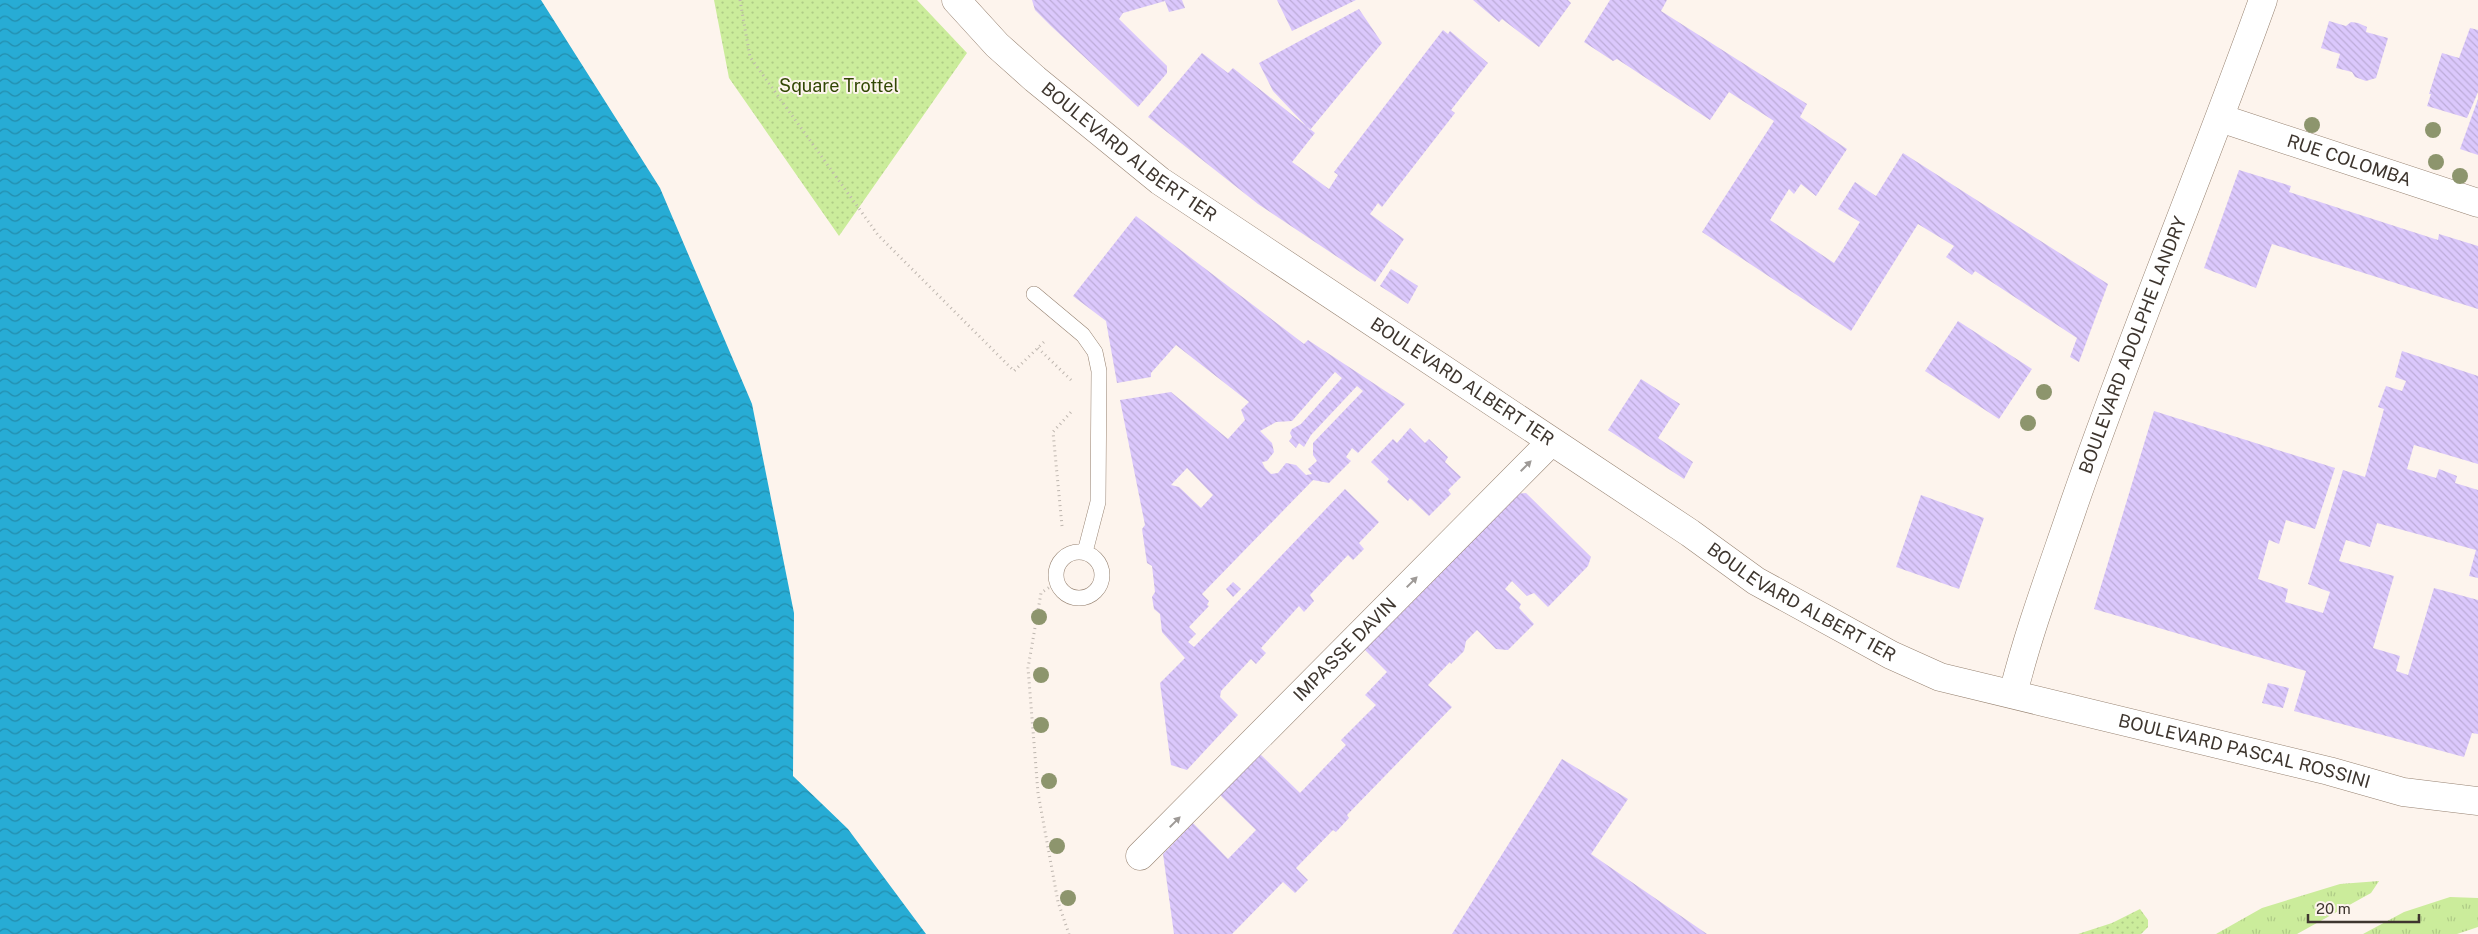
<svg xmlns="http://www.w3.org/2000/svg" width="2478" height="934" viewBox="0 0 2478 934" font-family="'Public Sans',sans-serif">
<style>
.grass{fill:url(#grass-tufts)}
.park{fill:url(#park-dots)}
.water{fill:url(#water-waves)}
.building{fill:url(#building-back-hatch);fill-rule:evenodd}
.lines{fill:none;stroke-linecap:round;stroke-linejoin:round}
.service-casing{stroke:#978372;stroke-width:16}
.minor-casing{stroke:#978372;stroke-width:29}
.tertiary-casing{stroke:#978372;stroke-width:29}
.secondary-casing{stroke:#978372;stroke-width:29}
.path{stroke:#beb6af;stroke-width:3;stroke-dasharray:1 4;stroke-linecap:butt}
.service{stroke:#fff;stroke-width:15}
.minor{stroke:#fff;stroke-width:28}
.tertiary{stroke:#fff;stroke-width:28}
.secondary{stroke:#fff;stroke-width:28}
.tree{fill:#8d956d}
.oneway{fill:#9e9a97}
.labels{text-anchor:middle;stroke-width:4;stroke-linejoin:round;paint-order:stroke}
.park-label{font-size:18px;fill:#324704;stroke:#fdf4ed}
.street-label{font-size:18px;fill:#3e362f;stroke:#fdf4ed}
</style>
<defs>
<pattern id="grass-tufts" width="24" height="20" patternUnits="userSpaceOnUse" patternTransform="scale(1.25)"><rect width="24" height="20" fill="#cbec9b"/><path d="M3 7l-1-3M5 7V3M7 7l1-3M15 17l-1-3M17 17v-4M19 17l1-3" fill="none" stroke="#afcb86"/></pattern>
<pattern id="park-dots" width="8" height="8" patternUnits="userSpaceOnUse" patternTransform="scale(1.25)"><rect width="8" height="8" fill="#cbec9b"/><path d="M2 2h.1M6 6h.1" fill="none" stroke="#afcb86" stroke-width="1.8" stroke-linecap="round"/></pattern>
<pattern id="water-waves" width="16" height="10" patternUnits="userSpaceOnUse" patternTransform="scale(1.25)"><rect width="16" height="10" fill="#27acd5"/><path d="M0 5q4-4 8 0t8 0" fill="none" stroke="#238dad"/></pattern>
<pattern id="building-back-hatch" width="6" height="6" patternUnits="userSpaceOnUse" patternTransform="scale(1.25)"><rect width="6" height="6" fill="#dbc8fc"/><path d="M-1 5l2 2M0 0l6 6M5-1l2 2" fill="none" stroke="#bdacd8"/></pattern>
</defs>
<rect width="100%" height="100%" fill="#fdf4ed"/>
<path class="grass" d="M2379 881 2371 893 2297 934H2216L2262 908 2340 884Z
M2450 897 2478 898V927L2457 934H2363L2404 912Z"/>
<path class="park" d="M714 0H917L967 53 839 236 729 78Z
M2140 909 2148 920V927L2141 934H2078L2112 923Z"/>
<path class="water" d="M0 0H541L660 188 752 404 794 613 793 776 848 829 926 934H0Z"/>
<path class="building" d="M1032 0H1182L1185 8 1169 12 1165 1 1123 13 1119 19 1167 66V73L1138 107 1051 26 1035 10Z
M1277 0H1356L1292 31Z
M1473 0H1568L1571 3 1539 47 1502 19 1499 22Z
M1610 0H1667L1661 11 1807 104 1800 117 1847 149 1816 196 1801 184 1794 194 1789 189 1770 220 1834 263 1860 222 1838 209 1855 182 1876 196 1903 153 2108 284 2079 362 2070 357 2077 338 1975 271 1972 275 1946 257 1954 246 1918 224 1851 331 1702 232 1774 121 1729 92 1710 120 1617 59 1613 61 1584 42Z
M1359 9 1382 43 1310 130 1273 91 1259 63Z
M2329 21 2346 26 2351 22 2358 23 2367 27 2366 32 2388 38 2376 78 2366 81 2355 77 2352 72 2336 68 2340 54 2321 48Z
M2470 28 2478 30V92L2467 118 2427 106 2431 94H2429L2442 53 2459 58Z
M1443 30 1448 34 1450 31 1488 63 1451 110 1455 113 1382 207 1378 203 1370 214 1404 239 1375 282 1258 204 1148 117 1202 53 1228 73 1233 68 1315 133 1292 162 1329 189 1338 175 1334 172Z
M2478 99V155L2460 149Z
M2239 170 2291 186 2289 192 2438 240 2439 234 2478 246V309L2272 244 2256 288 2204 268Z
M1136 216 1304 344 1308 340 1405 404 1358 453 1352 448 1346 457 1351 461 1329 483 1313 480 1202 594 1209 601 1207 605 1209 606 1189 627 1196 634 1188 642 1194 647 1345 489 1379 522 1359 543 1364 549 1353 560 1348 555 1310 595 1314 601 1304 612 1299 606 1261 648 1266 653 1256 664 1251 659 1221 691 1220 697 1238 715 1187 770 1171 765 1160 683 1185 658 1162 632 1160 614 1154 609 1152 597 1155 592 1152 566 1147 563 1142 529 1145 525 1120 400 1171 392 1228 439 1245 420 1241 410 1249 402 1176 345 1151 373V377L1117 383 1106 321 1073 296ZM1335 372 1342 378 1301 424 1292 429 1290 433 1292 437 1289 441 1296 448 1299 443 1304 447 1311 435 1357 386 1363 391 1313 443V455L1317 461 1308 469 1312 474 1306 475 1296 465 1286 463 1278 473 1271 474 1265 468 1262 462 1267 461 1274 452 1272 443 1260 431 1276 422 1292 421ZM1187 468 1213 495 1201 508 1179 487 1171 485Z
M1391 269 1418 286 1408 304 1380 286Z
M1958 321 2032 369 1999 419 1925 371Z
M2402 351 2478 376V464L2414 445 2407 469 2436 478 2439 469 2457 476 2455 483 2478 490V578L2469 576 2476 550 2377 523 2370 547 2346 540 2339 561 2394 576 2373 648 2400 656 2396 671 2408 675 2434 588 2478 600V734L2472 733 2464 757 2294 711 2306 671 2094 609 2154 411 2335 468 2315 529 2286 520 2279 544 2269 540 2258 579 2288 589 2285 602 2323 613 2330 592 2308 584 2343 470 2365 477 2384 409 2378 407 2386 386 2402 391 2406 381 2395 377Z
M1641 379 1680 404 1658 438 1693 462 1684 479 1608 430Z
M1410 428 1425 443 1429 439 1448 457 1445 462 1461 477 1448 490 1451 494 1429 516 1410 498 1408 501 1387 482 1389 479 1371 462 1393 439 1397 443Z
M1526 493 1591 557 1588 566 1548 607 1534 593 1527 596 1512 581 1505 589 1521 604 1519 608 1534 624 1508 650 1496 649 1477 630 1466 641 1464 651 1451 664 1450 662 1428 685 1452 707 1347 815 1349 818 1336 832 1333 830 1296 868 1308 880 1295 893 1283 882 1232 934H1174L1163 854 1193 823 1228 859 1256 830 1220 795 1260 754 1300 793 1346 745 1341 740 1376 705 1365 695 1387 672 1363 648 1514 494Z
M1921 495 1984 518 1959 589 1896 567Z
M1233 582 1241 589 1233 597 1226 589Z
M2268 683 2289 688 2283 708 2262 703Z
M1562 759 1628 799 1591 854 1707 934H1452Z"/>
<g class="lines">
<g class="service-casing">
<path id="service" d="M1034 294 1083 335 1095 352 1099 371 1098 502 1085 552
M1056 575a23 23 0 1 1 46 0a23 23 0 1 1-46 0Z"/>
</g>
<g class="minor-casing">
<g id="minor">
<path id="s1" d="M2220 118 2478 203"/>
<path id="s2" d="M1140 856 1551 442"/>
</g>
</g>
<g class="tertiary-casing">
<g id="tertiary">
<path id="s3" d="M2013 694C2029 630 2052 569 2073 507 2132 336 2202 170 2263 0"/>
</g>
</g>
<g class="secondary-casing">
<g id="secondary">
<path id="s4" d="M956 0 997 45 1035 79 1160 181 1690 533 1756 581 1891 655 1940 677 2329 771 2403 792 2478 801"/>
</g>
</g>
<path class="path" d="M740 0 750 57 878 235 1014 371 1046 340
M1038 348 1071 380
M1062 526 1053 432 1071 412
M1057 582 1041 593 1028 668 1038 793 1058 902 1069 934"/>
<use href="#service" class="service"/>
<use href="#minor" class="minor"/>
<use href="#tertiary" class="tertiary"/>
<use href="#secondary" class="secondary"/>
</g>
<g class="tree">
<circle cx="2312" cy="125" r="8"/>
<circle cx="2433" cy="130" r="8"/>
<circle cx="2436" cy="162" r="8"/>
<circle cx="2460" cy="176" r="8"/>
<circle cx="2044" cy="392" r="8"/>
<circle cx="2028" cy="423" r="8"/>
<circle cx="1039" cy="617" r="8"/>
<circle cx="1041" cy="675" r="8"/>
<circle cx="1041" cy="725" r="8"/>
<circle cx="1049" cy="781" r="8"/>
<circle cx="1057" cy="846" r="8"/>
<circle cx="1068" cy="898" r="8"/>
</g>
<defs><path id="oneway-solid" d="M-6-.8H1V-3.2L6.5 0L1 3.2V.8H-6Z" transform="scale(1.25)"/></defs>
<g class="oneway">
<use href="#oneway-solid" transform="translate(1526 466) rotate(-45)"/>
<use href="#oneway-solid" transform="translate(1412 582) rotate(-45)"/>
<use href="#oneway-solid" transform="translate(1175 822) rotate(-45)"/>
</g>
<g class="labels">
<g class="park-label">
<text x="839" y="92">Square Trottel</text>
</g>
<g class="street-label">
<text dy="6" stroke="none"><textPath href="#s4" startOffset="231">BOULEVARD ALBERT 1ER</textPath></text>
<text dy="6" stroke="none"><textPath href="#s1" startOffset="136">RUE COLOMBA</textPath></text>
<text dy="6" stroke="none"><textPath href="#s3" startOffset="369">BOULEVARD ADOLPHE LANDRY</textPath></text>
<text dy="6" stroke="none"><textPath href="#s4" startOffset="636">BOULEVARD ALBERT 1ER</textPath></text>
<text dy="6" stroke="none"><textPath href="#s4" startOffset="1041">BOULEVARD ALBERT 1ER</textPath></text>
<text dy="6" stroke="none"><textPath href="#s2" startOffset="291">IMPASSE DAVIN</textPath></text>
<text dy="6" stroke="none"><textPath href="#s4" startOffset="1512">BOULEVARD PASCAL ROSSINI</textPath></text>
</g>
</g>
<path d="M2308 914v8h111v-8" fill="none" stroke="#3e362f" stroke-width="2.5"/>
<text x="2316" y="914" font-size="15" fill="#3e362f" stroke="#fdf4ed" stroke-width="4" paint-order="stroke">20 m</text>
</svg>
